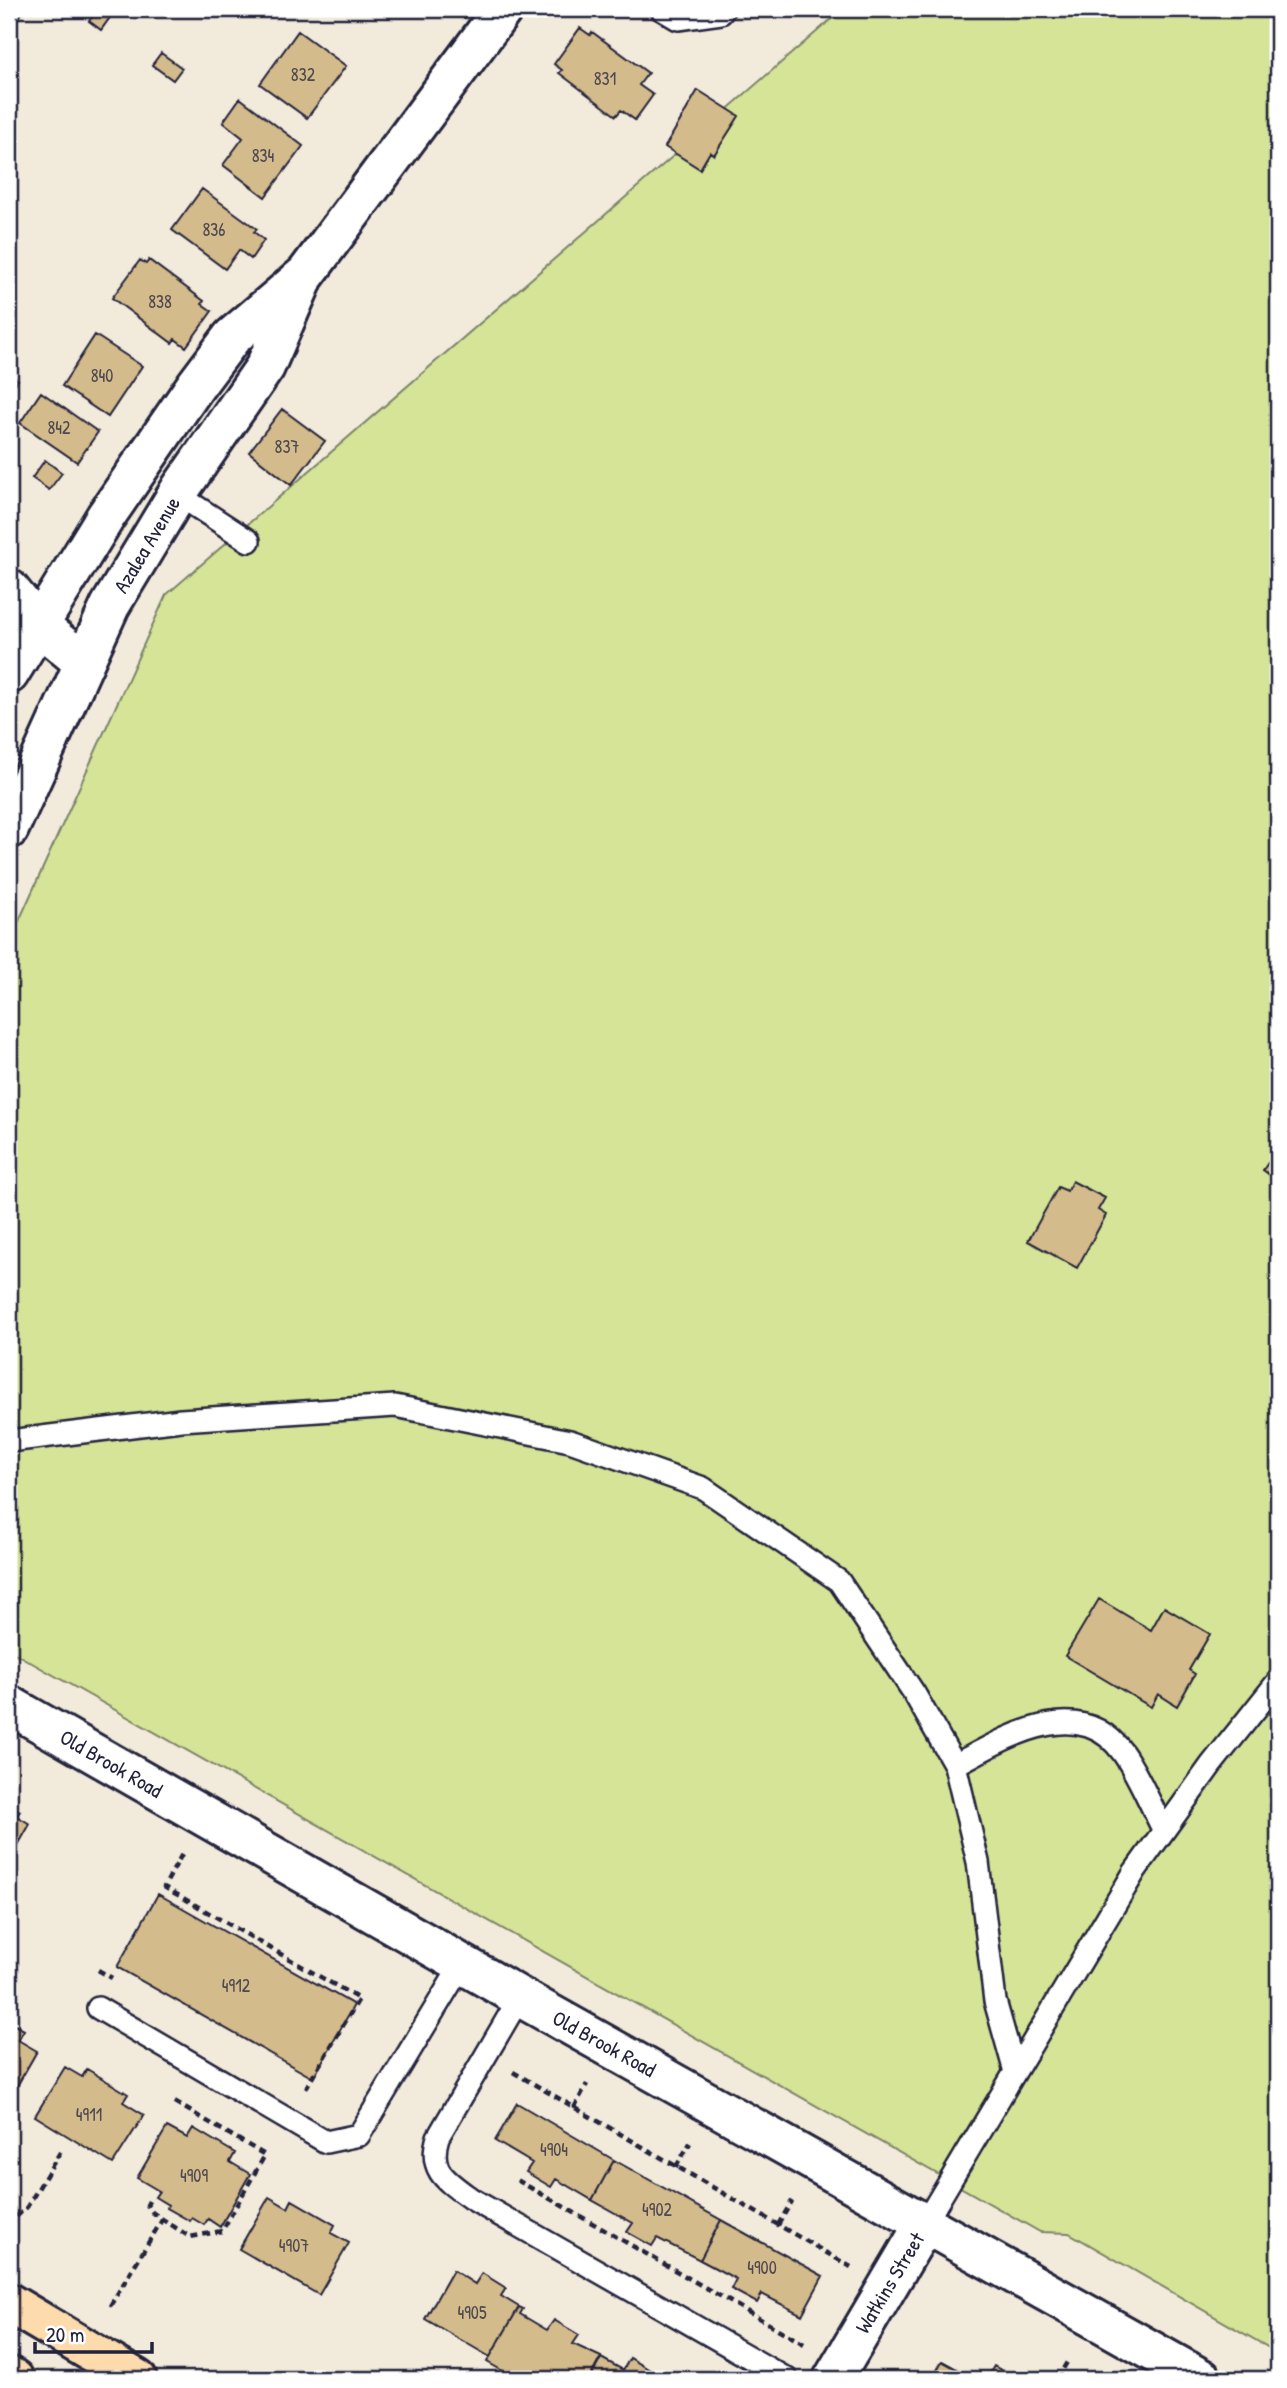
<svg xmlns="http://www.w3.org/2000/svg" width="1287" height="2388" viewBox="0 0 1287 2388" font-family="'Patrick Hand',sans-serif">
<style>
.green{fill:#d5e497;stroke:#7c8369;stroke-width:2}
.building{fill:#d4bb8b;stroke:#22223b;stroke-width:2}
.lines{fill:none;stroke-linecap:round;stroke-linejoin:round}
.service-casing{stroke:#22223b;stroke-width:26}
.minor-casing{stroke:#22223b;stroke-width:44}
.tertiary-casing{stroke:#22223b;stroke-width:44}
.secondary-casing{stroke:#22223b;stroke-width:44}
.primary-casing{stroke:#22223b;stroke-width:44}
.path{stroke:#22223b;stroke-width:4.5;stroke-dasharray:7 5;stroke-linecap:butt}
.service{stroke:#fff;stroke-width:21}
.minor{stroke:#fff;stroke-width:38}
.tertiary{stroke:#fff;stroke-width:38}
.secondary{stroke:#fff;stroke-width:38}
.primary{stroke:#fedbac;stroke-width:38}
.labels{text-anchor:middle;stroke-width:7;stroke-linejoin:round;paint-order:stroke}
.number-label{font-size:18px;fill:#4e484f}
.street-label{font-size:21px;fill:#22223b;stroke:#fff}
</style>
<rect width="100%" height="100%" fill="#f2ebdc"/>
<filter id="ink" filterUnits="userSpaceOnUse"><feTurbulence type="fractalNoise" baseFrequency=".0143" numOctaves="2"/><feDisplacementMap in="SourceGraphic" scale="14" xChannelSelector="R" yChannelSelector="G"/><feConvolveMatrix kernelMatrix="1 2 1 2 8 2 1 2 1" color-interpolation-filters="sRGB"/></filter>
<g filter="url(#ink)">
<path class="green" d="M843 9H1278V2353L1069 2233 1040 2232 9 1650V943L166 595Z"/>
<path class="building" d="M9 9H25L13 25 9 21Z
M98 9 111 16 101 30 89 21Z
M580 28 590 35 592 32 648 73 639 85 653 95 635 120 621 110 616 116 559 73 562 70 554 64Z
M298 31 346 66 307 118 260 84Z
M161 53 182 68 173 80 152 65Z
M698 90 739 116 714 155 710 152 700 169 665 147Z
M240 98 303 146 265 197 223 165 243 138 223 122Z
M202 189 257 229 254 232 264 240 251 259 239 250 225 269 172 230Z
M140 260 146 264 149 260 204 301 202 304 212 311 186 347 175 339 172 343 112 298Z
M95 335 142 366 108 417 62 386Z
M9 373 18 380 9 393Z
M41 392 98 432 77 462 20 423Z
M282 409 325 441 291 485 249 452Z
M45 460 62 473 49 490 32 478Z
M1277 1150 1278 1151V1181L1263 1170Z
M1072 1181 1105 1198 1098 1210 1106 1215 1077 1268 1028 1241 1058 1187 1067 1191Z
M1099 1599 1151 1630 1164 1607 1210 1634 1189 1670 1195 1674 1177 1706 1158 1694 1151 1707 1065 1656Z
M9 1805 20 1811 17 1816 30 1824 9 1861Z
M158 1894 354 2005 313 2078 117 1967Z
M9 2022 24 2030 18 2040 37 2051 9 2100Z
M65 2067 82 2077 87 2069 128 2094 123 2102 144 2115 113 2164 35 2116Z
M517 2103 614 2160 592 2200 556 2179 551 2187 526 2172 532 2163 495 2141Z
M167 2127 187 2138 193 2128 235 2153 230 2162 250 2174 220 2227 208 2219 204 2225 192 2218 190 2221 167 2208 168 2205 155 2197 159 2191 137 2178Z
M614 2160 721 2220 700 2260 657 2238 652 2246 627 2232 633 2223 592 2200Z
M269 2197 288 2208 292 2200 335 2225 331 2233 349 2243 319 2295 239 2249Z
M721 2220 823 2276 802 2315 762 2294 757 2303 731 2289 736 2279 700 2260Z
M453 2270 475 2284 482 2273 506 2288 501 2296 519 2307 490 2357 425 2319Z
M519 2307 523 2309 520 2314 547 2330 554 2320 579 2335 573 2344 601 2357 589 2379H517L487 2362Z
M601 2358 623 2370 630 2358 655 2373 651 2379H590Z
M942 2361 975 2379H932Z
M994 2366 1017 2379H986Z"/>
<g class="lines">
<g class="service-casing">
<path id="service" d="M661 9 678 19 721 13 724 9
M177 494 249 541
M9 1441 181 1420 395 1406 570 1441 703 1488 839 1581 914 1693 955 1765 978 1862 995 2001 1015 2072
M955 1765C1004 1739 1079 1691 1123 1753 1139 1776 1150 1804 1163 1829
M520 1997 438 2137C428 2170 445 2180 470 2198L787 2379
M98 2008 326 2142 359 2135 462 1964
M925 2223 1135 1871 1211 1765 1278 1681"/>
</g>
<g class="minor-casing">
<path id="minor" d="M9 589 38 625 83 662
M833 2379 925 2223"/>
</g>
<g class="tertiary-casing">
<path id="tertiary" d="M9 1705 520 1997 1202 2379"/>
</g>
<g class="secondary-casing">
<path id="secondary" d="M9 674 106 516 196 385 232 337 306 274 503 9
M9 829 110 606 181 488 265 367 302 282"/>
</g>
<g class="primary-casing">
<path id="primary" d="M9 2303 137 2379
M9 2376 14 2379"/>
</g>
<path class="path" d="M182 1854 164 1887 359 1999 303 2093
M98 1970 112 1978
M513 2072 851 2267
M574 2108 587 2084
M676 2167 690 2143
M517 2180 804 2344
M149 2201 147 2205 153 2213 190 2237 222 2231 265 2155 171 2100
M778 2225 792 2201
M9 2239 14 2219 27 2207 62 2149
M110 2306 162 2220
M1057 2379 1069 2359"/>
<use href="#service" class="service"/>
<use href="#minor" class="minor"/>
<use href="#tertiary" class="tertiary"/>
<use href="#secondary" class="secondary"/>
<use href="#primary" class="primary"/>
</g>
</g>
<g class="labels">
<g class="number-label">
<text x="303" y="81">832</text>
<text x="605" y="85">831</text>
<text x="263" y="162">834</text>
<text x="214" y="236">836</text>
<text x="160" y="308">838</text>
<text x="102" y="382">840</text>
<text x="59" y="434">842</text>
<text x="287" y="453">837</text>
<text x="236" y="1992">4912</text>
<text x="89" y="2121">4911</text>
<text x="554" y="2156">4904</text>
<text x="194" y="2182">4909</text>
<text x="657" y="2216">4902</text>
<text x="294" y="2252">4907</text>
<text x="762" y="2274">4900</text>
<text x="472" y="2319">4905</text>
</g>
<g class="street-label">
<text transform="translate(147 545) rotate(-59)" y="7">Azalea Avenue</text>
<text transform="translate(111 1764) rotate(30)" y="7">Old Brook Road</text>
<text transform="translate(604 2044) rotate(29)" y="7">Old Brook Road</text>
<text transform="translate(890 2283) rotate(-59)" y="7">Watkins Street</text>
</g>
</g>
<rect width="1287" height="2388" fill="none" stroke="#fff" stroke-width="35"/>
<rect x="18" y="18" width="1252" height="2353" fill="none" stroke="#22223b" stroke-width="2.5" filter="url(#ink)"/>
<path d="M35 2342v10h117v-10" fill="none" stroke="#22223b" stroke-width="3.5"/>
<text x="46" y="2342" font-size="21" fill="#22223b" stroke="#ffffff" stroke-width="5" paint-order="stroke">20 m</text>
</svg>
